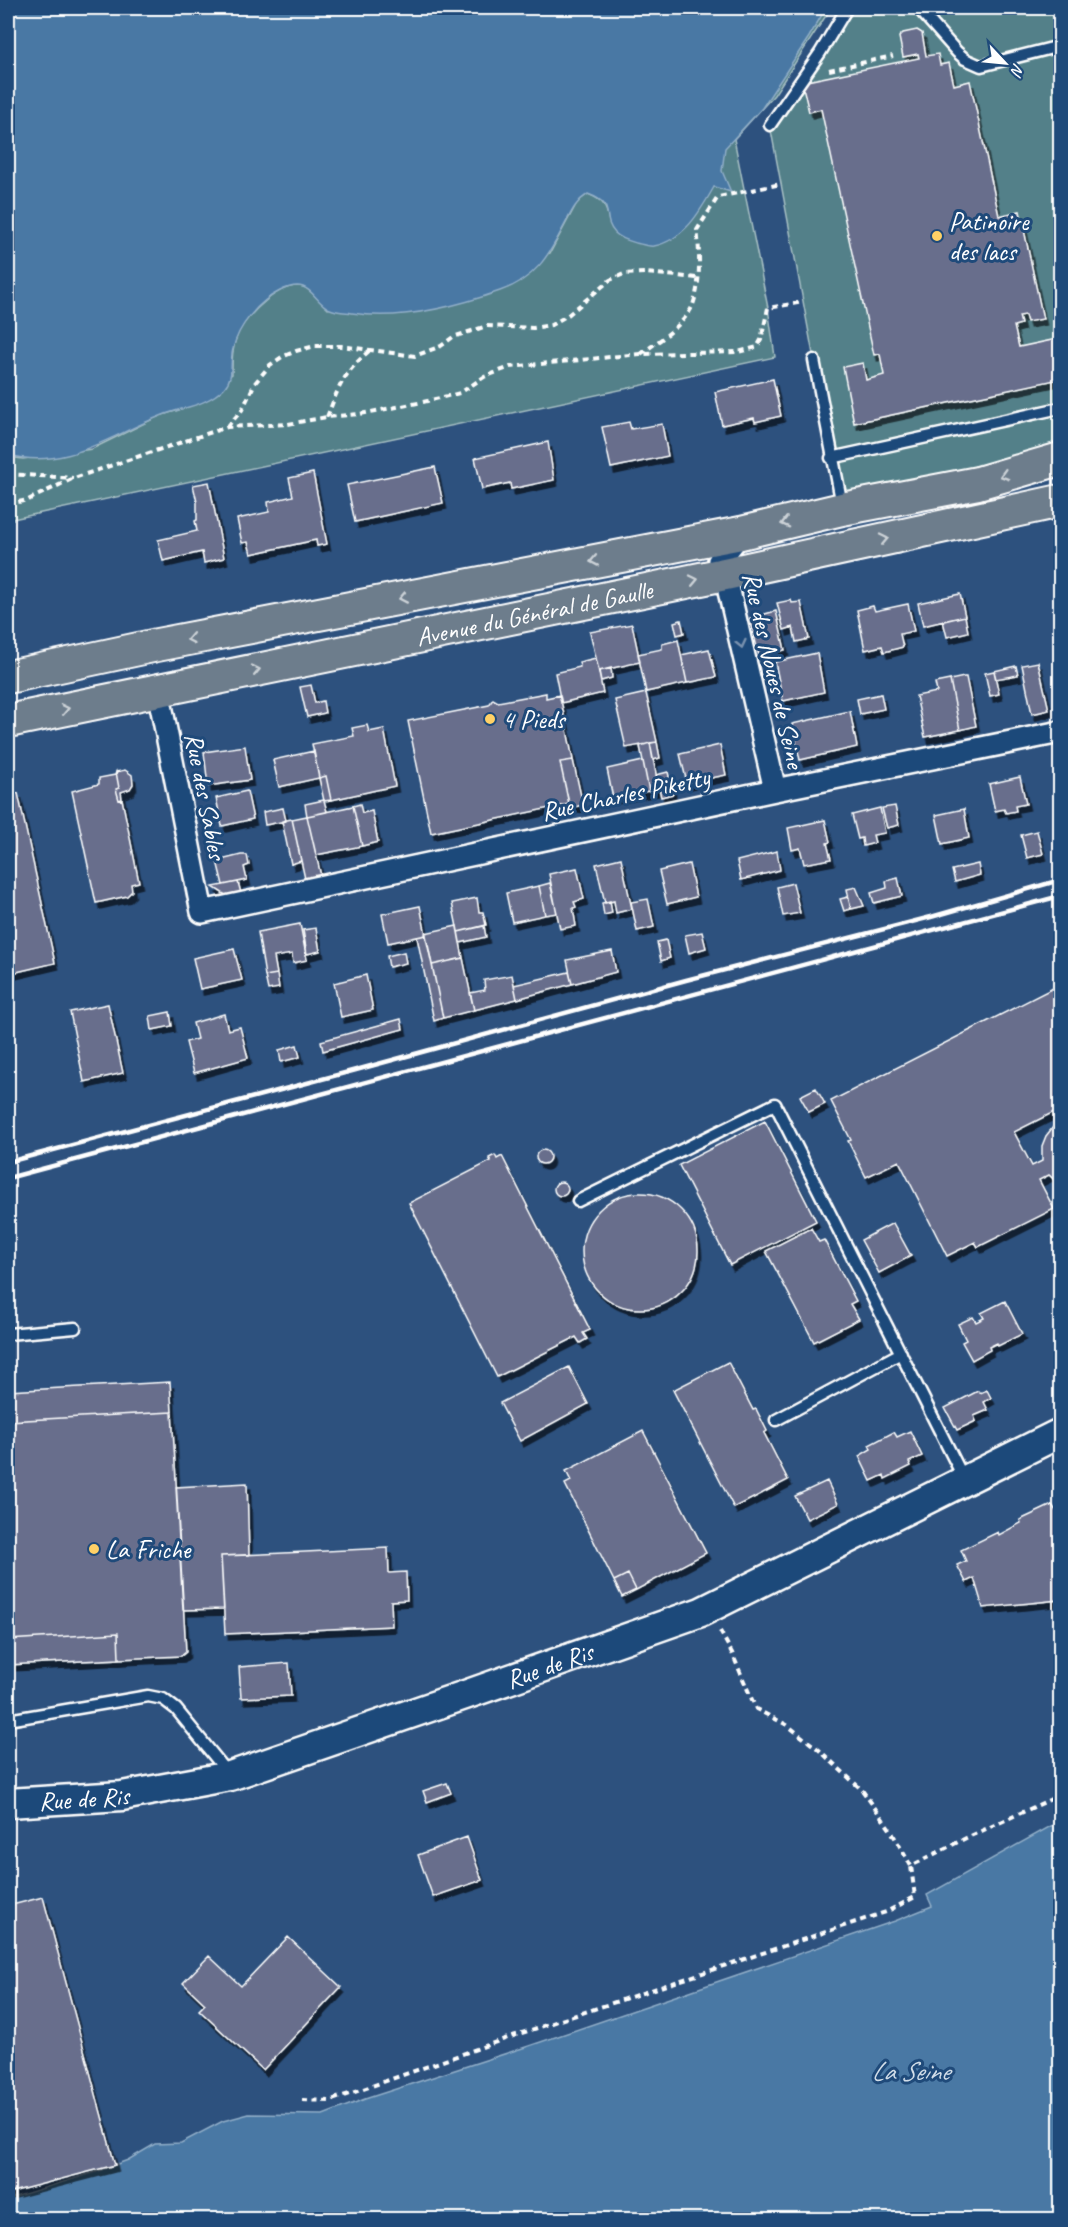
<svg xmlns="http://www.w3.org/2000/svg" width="1068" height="2227" viewBox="0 0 1068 2227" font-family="Caveat,sans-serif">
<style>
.green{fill:#528089;stroke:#a8c0c4;stroke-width:1.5}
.water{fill:#4878a4;stroke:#91aec8;stroke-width:1.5}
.building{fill:#676e8c;stroke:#fff;stroke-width:1.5;filter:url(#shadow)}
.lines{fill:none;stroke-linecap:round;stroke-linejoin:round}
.lane-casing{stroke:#fff;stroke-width:15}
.street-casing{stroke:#fff;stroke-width:26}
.secondary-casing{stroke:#fff;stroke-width:33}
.primary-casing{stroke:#fff;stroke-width:36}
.path{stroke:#fff;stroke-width:4;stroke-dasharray:6 4.5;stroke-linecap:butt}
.lane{stroke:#1f4a7a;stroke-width:10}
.street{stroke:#1f4a7a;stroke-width:21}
.secondary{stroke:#1f4a7a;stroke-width:28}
.primary{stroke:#6d7d8c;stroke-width:32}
.rail{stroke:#fff;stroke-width:4.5}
.oneway{stroke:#ccd2d7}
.oneway2{stroke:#7992af}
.poi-dot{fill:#ffd166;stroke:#1f4a7a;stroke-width:2}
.labels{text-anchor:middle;stroke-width:6;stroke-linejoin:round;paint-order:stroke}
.poi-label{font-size:26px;fill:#fff;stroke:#1f4a7a;text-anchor:start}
.street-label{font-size:26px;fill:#fff;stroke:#1f4a7a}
.water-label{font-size:27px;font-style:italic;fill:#d1dde8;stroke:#1f4a7a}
</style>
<defs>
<filter id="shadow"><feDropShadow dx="3.5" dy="6" stdDeviation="0" flood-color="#0009"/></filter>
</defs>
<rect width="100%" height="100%" fill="#2d517e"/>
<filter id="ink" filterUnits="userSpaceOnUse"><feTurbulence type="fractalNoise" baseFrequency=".0167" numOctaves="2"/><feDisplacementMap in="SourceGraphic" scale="12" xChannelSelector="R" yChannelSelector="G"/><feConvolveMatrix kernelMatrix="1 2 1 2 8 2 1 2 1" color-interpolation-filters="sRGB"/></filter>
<g filter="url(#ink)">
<path class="green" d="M798 8H831L774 95 734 139 768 308 775 357 8 520V457L23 459 92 449 159 416 179 410 232 374C232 359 232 347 238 333 247 315 281 280 304 287 314 291 321 302 328 309L550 253 578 201 588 194C603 200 606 205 609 221L701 182Z
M847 8H1060V459L842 509 770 125Z"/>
<path class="water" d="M8 8H826L809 37 762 108 725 148 722 171 731 192 714 187C700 212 684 240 654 246 649 247 641 244 636 243 629 241 621 239 615 233 600 217 618 205 588 194 575 202 571 213 564 226 548 257 535 279 500 291 457 306 398 321 352 313 345 312 337 312 330 309 312 302 312 275 280 291 259 301 238 326 233 349 229 363 235 376 224 388 206 407 180 407 158 417 107 437 66 470 8 455Z
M1060 1821V2219H8V2199L96 2172 128 2160 155 2144 181 2143 223 2121 249 2114 323 2115 365 2099 529 2046 895 1921 932 1906 927 1895Z"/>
<path class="building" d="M917 30 922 33 926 56 938 54 940 65 949 63 954 85 970 81 999 216 1020 211 1043 319 1027 322 1025 315 1019 316 1021 324 1014 326 1019 347 1057 339 1060 356V379L854 423 843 367 863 363 866 380 884 375 880 354 874 355 821 109 809 112 803 87 807 81 919 58 918 54 903 57 899 37 903 33Z
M773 379 781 416 755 422 754 418 722 425 715 392Z
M629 422 631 429 662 424 668 456 611 468 602 427Z
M548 442 554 480 511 489 510 483 482 489 475 458Z
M435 467 443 503 355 522 347 485Z
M313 473 327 544 317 546 316 540 251 554 248 542 242 543 237 519 269 512 268 502 293 496 289 478Z
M209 482 224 558 204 563 202 552 163 561 158 540 197 531 195 521 197 520V502L193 485Z
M960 594 965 616 923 626 918 603Z
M791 600 792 603 801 602 809 639 796 642 793 627 784 630 777 603Z
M908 604 914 631 900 634 903 647 884 652 882 646 865 650 857 610 873 606 875 611Z
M776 611 785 650 759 656 750 618Z
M965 616 968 632 947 637 943 621Z
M681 620 684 633 677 635 674 622Z
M632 624 640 662 599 671 590 632Z
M678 640 687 683 646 692 638 654 662 649V644Z
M709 649 716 677 687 683 681 655Z
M817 653 824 692 783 701 775 662Z
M596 658 603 693 561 703 555 673 580 667 579 662Z
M1038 662 1049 710 1032 714 1022 665Z
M1016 666 1018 675 996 679 994 671Z
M611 668 612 678 601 681 599 671Z
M994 671 999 694 990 696 985 673Z
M964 677H966L976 726 960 730 950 680Z
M950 680 960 730 925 737 916 696 937 692 935 683Z
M311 685 315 703 323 701 325 713 307 717 300 687Z
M546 693V698L560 695 573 760 560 762 569 804 431 833 408 721 489 705 493 699 498 702Z
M646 693 657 742 626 748 615 700Z
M881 694 884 709 860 714 857 699Z
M850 711 857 747 800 760 792 724Z
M367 725 369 732 384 729 395 786 331 800 326 776 319 778 312 744 354 736 352 728Z
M657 742 660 758 653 760 650 743Z
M650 743 659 789 649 791 640 746Z
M720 745 726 775 687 783 680 754Z
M245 746 250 780 208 786 204 752Z
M314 751 319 778 279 787 273 760Z
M573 760 583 805 570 808 560 762Z
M643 761 649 791 613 798 607 769Z
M125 770 132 775 133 784 130 789 121 792 122 799 119 800 116 789 119 788 116 772Z
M116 772 119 788 116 789 119 800 122 799 139 882 131 884 132 891 127 896 96 903 72 791 99 784V778L115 775Z
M668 772 673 794 661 797 656 775Z
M326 776 331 800 324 801 319 778Z
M1020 777 1026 804 1015 806 1016 811 1006 813 1004 809 995 811 989 784Z
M247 791 253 819 222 826 216 798Z
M18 793 55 963 8 974V795Z
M324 800 327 812 307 816 305 804Z
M360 804 362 813 372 811 378 842 362 846 353 806Z
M353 806 362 846 316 855 307 816Z
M895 806 899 825 887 828 882 808Z
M283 808 286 821 265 825 263 812Z
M880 808 885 833 873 835 875 843 863 846 862 838 858 839 852 815Z
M964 809 969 838 942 844 936 815Z
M307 816 321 876 305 879 292 819Z
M292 819 301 861 291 864 282 821Z
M825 820 830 842 827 843 831 859 804 864 800 848 792 850 788 828Z
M1037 831 1043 854 1027 858 1021 835Z
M777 851 780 870 741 880 737 861Z
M241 855H247L249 865 244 867 247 880 223 885 217 861Z
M621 858 632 909 616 913 614 901 605 903 596 864Z
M689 864 696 897 667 904 659 871Z
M978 864 980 875 955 882 952 870Z
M577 868 584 899 574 902 576 907 573 908 576 926 560 929 549 874Z
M898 878 902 896 874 903 871 893 887 888 886 881Z
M238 882 241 893 227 896 213 887Z
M550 883 557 913 545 915 539 886Z
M793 883 800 913 783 916 777 887Z
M539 886 545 915 512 922 506 893Z
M856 887 864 906 851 909 847 889Z
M848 897 851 909 844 911 840 899Z
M477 898 479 912H483L486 925 458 932 452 903Z
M648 899 654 927 637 931 631 902Z
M610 901 612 913 604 915 602 903Z
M420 906 426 935 388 943 382 914Z
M300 924 307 960 293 963 292 954 274 957 277 974 265 976 258 932Z
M457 926 463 958 432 965 425 933Z
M484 926 486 937 460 943 458 932Z
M316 928 320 951 307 954 303 930Z
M702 932 706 948 689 953 685 935Z
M426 935 443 1018 434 1021 417 937Z
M666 940 670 958 661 961 657 942Z
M234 949 242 980 200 989 193 958Z
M612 951 616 972 572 984 567 960Z
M404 952 406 963 389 967 387 956Z
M463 958 474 1010 443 1018 432 965Z
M569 972 572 984 517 999 514 985Z
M277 974 279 988 268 990 265 976Z
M366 975 373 1010 341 1017 334 983Z
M512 975 517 999 474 1010 470 993 485 990 484 980Z
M1059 985 1060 1109 1014 1132 1032 1166 1042 1161V1146L1046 1136 1053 1127 1060 1123V1185L1049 1175 1039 1180 1054 1209 978 1247 975 1242 947 1256 899 1161 866 1177 848 1141 851 1140 831 1101Z
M108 1004 123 1073 84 1082 70 1012Z
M170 1012 172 1026 152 1030 150 1016Z
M224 1014 228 1030 240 1027 248 1058 194 1073 186 1042 197 1039 193 1023Z
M401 1019 403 1029 323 1051 321 1041Z
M297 1045 300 1057 281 1062 279 1050Z
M816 1088 825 1104 809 1112 800 1096Z
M765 1121 816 1221 730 1265 679 1165Z
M536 1157a7 7 0 1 1 14 0a7 7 0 1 1-14 0Z
M495 1155 497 1159 502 1156 590 1330 583 1333 587 1339 580 1343 576 1337 497 1377 409 1203 491 1161 489 1158Z
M554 1189a7 7 0 1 1 14 0a7 7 0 1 1-14 0Z
M582 1251a58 58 0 1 1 116 0a58 58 0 1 1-116 0Z
M893 1223 911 1256 879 1273 861 1240Z
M811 1228 819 1242 824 1240 856 1301 850 1304 859 1319 814 1342 766 1251Z
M1005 1301 1022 1334 998 1346 997 1343 989 1347 990 1350 972 1360 962 1342 966 1340 958 1324 973 1317 976 1322 984 1318 981 1313Z
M728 1362 753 1410 756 1409 767 1431 764 1433 788 1480 734 1508 673 1390Z
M569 1367 588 1404 520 1441 500 1403Z
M170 1382 172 1412 8 1421V1391Z
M987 1390 991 1398 984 1402 988 1410 974 1416 976 1421 957 1430 945 1408 978 1391 980 1393Z
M172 1412 186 1652 181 1656 119 1659 118 1633 8 1640V1421Z
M643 1431 706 1553 636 1590 628 1574 614 1581 565 1484 571 1481 566 1471Z
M910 1431 922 1456 909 1462 911 1466 885 1479 884 1475 871 1481 859 1456 871 1449 869 1445 894 1432 897 1437Z
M827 1481 838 1504 807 1519 795 1496Z
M247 1483 249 1555 221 1556 224 1609 183 1610 176 1487Z
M1052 1505 1056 1511 1060 1510V1595H1058L1059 1600 983 1608 974 1578 966 1582 957 1565 966 1561 961 1550 998 1532 999 1535 1021 1523 1020 1520Z
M388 1548 389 1573 406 1572 407 1600 391 1601 392 1626 225 1634 221 1556Z
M628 1574 636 1590 622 1597 614 1581Z
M118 1633 119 1659 8 1665V1640Z
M289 1663 291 1696 241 1698 239 1667Z
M447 1783 451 1793 427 1802 423 1791Z
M467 1837 482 1880 433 1897 418 1855Z
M43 1897 115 2165 8 2193V1906Z
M288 1937 341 1987 263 2070 199 2010 205 2004 183 1983 209 1956 241 1986Z"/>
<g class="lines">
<g class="lane-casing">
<path id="lane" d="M918 8 957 52 965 59 981 66 1060 46
M770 125 820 53 847 8
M814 360 842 505
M831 458 1060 408
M578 1201 775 1104 965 1481
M8 1334 75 1328
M776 1420 901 1353
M8 1720 148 1696 163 1699 176 1709 228 1773"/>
</g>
<g class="street-casing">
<path id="street" d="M741 533 719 561 725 574 775 790
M158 690 202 912 775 790 1060 732"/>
</g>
<g class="secondary-casing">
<g id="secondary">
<path id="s1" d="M8 1803 122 1796 230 1776 465 1695 701 1612 1060 1433"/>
</g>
</g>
<g class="primary-casing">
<g id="primary">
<path d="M8 677 157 645 741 533 842 509 978 483 1060 459"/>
<path id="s2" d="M8 721 725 574 1060 501"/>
</g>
</g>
<path class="path" d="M829 70 893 56
M641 354C658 341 680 328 691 309 701 290 700 251 697 230L718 197 781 184
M327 417C339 386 343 374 369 351
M227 427 242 410 255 383 270 365 282 357 296 351 315 346H341L415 356 441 346 453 337 487 326 533 328 551 325 568 315 610 280 624 274 646 273 697 278
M8 474 73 478
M8 504 28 500 74 478 227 427 288 424 327 417 360 414 423 402 460 393 484 377 510 367 640 354 738 352 757 347 761 340 768 308 803 302
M720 1631 732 1653 756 1709 787 1725 818 1749 862 1790 890 1829 911 1866 966 1838 1060 1795
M302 2100 329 2101 513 2036 886 1912 915 1897 911 1866"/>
<use href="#lane" class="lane"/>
<use href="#street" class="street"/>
<use href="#secondary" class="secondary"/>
<use href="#primary" class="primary"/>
<path class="rail" d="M8 1162 356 1070 686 980 931 917 1060 880
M8 1178 1060 896"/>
</g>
<defs><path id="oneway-chevron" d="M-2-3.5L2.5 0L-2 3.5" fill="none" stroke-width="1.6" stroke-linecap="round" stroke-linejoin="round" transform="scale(1.5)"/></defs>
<g class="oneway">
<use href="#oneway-chevron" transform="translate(1004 475) rotate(164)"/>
<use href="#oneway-chevron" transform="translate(785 523) rotate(166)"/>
<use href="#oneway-chevron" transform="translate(884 539) rotate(-12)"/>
<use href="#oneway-chevron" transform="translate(594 561) rotate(169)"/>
<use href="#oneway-chevron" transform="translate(694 580) rotate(-12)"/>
<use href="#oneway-chevron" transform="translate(403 598) rotate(169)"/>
<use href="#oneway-chevron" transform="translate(191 639) rotate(169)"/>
<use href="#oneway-chevron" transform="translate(256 670) rotate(-12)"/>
<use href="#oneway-chevron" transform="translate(65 709) rotate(-12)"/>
</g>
<use class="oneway2" href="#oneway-chevron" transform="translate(741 644) rotate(77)"/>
</g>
<g class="poi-dot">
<circle cx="937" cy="236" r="6"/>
<circle cx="490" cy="719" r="6"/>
<circle cx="94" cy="1549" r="6"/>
</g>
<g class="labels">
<g class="poi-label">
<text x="949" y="230">Patinoire<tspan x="949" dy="30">des lacs</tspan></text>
<text x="502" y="728">4 Pieds</text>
<text x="106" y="1558">La Friche</text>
</g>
<g class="street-label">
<text dy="9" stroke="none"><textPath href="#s2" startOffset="537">Avenue du Général de Gaulle</textPath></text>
<text transform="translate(774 670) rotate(77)" y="9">Rue des Noues de Seine</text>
<text transform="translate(625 794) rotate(-12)" y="9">Rue Charles Piketty</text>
<text transform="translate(206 796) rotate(79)" y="9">Rue des Sables</text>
<text dy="9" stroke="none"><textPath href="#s1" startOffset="562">Rue de Ris</textPath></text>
<text dy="9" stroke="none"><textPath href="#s1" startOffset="76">Rue de Ris</textPath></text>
</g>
<g class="water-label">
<text x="910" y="2080">La Seine</text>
</g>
</g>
<rect width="1068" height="2227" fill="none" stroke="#1f4a7a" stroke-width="30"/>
<rect x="15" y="15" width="1038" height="2197" fill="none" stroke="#fff" stroke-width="2" filter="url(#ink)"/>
<g transform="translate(1005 63) rotate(116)" stroke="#1f4a7a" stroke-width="4.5" paint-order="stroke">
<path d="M0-4.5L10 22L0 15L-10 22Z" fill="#ffffff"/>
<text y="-9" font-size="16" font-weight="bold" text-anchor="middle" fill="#ffffff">N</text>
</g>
</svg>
